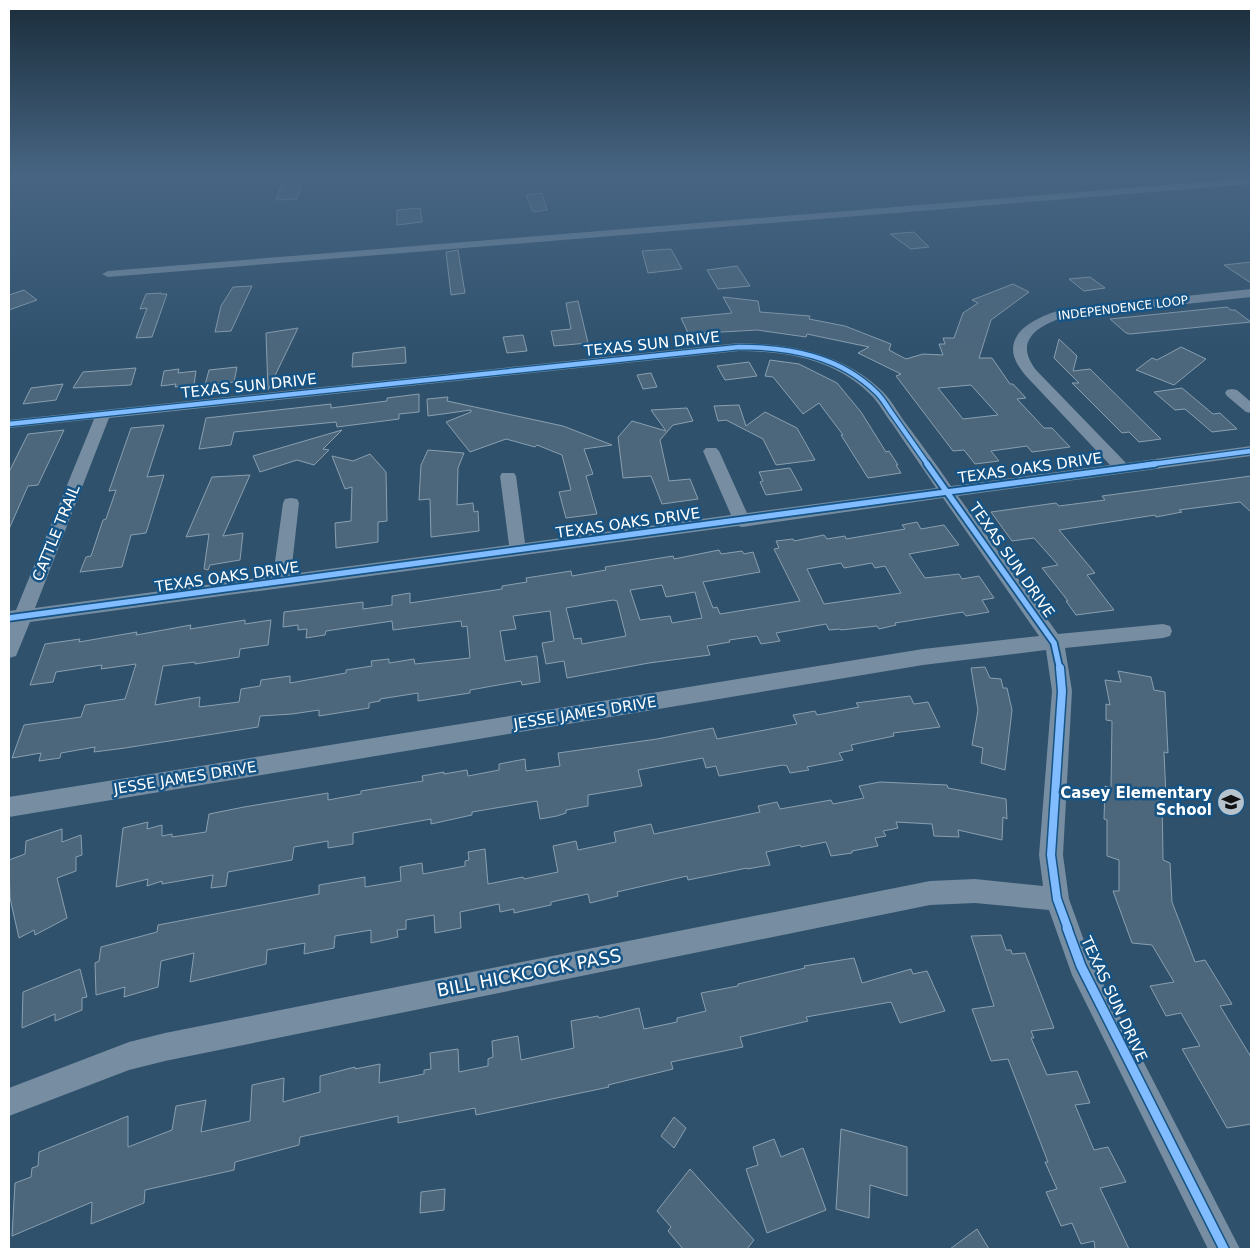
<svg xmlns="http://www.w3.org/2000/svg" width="1260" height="1258" viewBox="0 0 1260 1258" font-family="'DejaVu Sans',sans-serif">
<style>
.building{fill:#4c677c;stroke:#899fb0;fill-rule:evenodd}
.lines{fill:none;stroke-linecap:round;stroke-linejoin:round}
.street{fill:#768da2;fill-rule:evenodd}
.cycleway-far3-casing{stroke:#165485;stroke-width:7}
.cycleway-far2-casing{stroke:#165485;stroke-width:9}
.cycleway-far1-casing{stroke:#165485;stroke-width:11}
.cycleway-casing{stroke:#165485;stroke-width:12}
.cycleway-far3{stroke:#80bcff;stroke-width:4.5}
.cycleway-far2{stroke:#80bcff;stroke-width:5.5}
.cycleway-far1{stroke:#80bcff;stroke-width:8}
.cycleway{stroke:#80bcff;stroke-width:9}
.labels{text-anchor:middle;stroke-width:5;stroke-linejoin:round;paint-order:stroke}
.far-street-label{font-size:12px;fill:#fff;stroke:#165485}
.street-label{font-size:15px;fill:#fff;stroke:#165485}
.poi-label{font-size:15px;font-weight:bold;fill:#fff;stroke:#165485;text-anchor:end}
.near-street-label{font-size:18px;fill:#fff;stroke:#165485}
</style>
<rect width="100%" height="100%" fill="#2f516c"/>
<path class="building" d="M303 180 297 199 276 200 283 181Z
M542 193 547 210 533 212 526 195Z
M420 208 422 222 397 225V210Z
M914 232 929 247 911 249 890 234Z
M671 249 682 269 648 273 642 251Z
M458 250 465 293 451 295 446 252Z
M1251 262V283L1224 265Z
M737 266 750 286 718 289 707 270Z
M1090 277 1105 288 1084 291 1069 279Z
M1013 284 1029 292 991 320 979 358H992L1010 384H1013L1026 398 1017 399 1044 428H1052L1070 447 1032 452 1027 446 991 451 999 461 975 464 964 450 953 451 896 376 901 374 858 353 869 347 807 334 806 337 757 330 704 333 706 335 690 337 681 318 732 313 723 297 758 301 760 312 810 316 809 319 845 326 891 344 889 350 906 359 923 354 943 355 939 344H945L943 338H954L963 313 978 303 972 300ZM971 385 998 415 963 419 938 388Z
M252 286 231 331 215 332 221 306 233 287Z
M24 290 37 300 9 310V295Z
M161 293V294H167L152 337 136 338 147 308 140 309 146 294Z
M578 301 588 343 554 346 551 331 571 329 566 303Z
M1227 307 1231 310H1235L1251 322 1130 334 1126 333 1110 319Z
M298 328 268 390 266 333Z
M523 335 527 351 507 353 503 337Z
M1059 339 1077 356 1073 371 1090 369 1161 439 1139 442 1129 432 1122 433 1072 383H1079L1054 358Z
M405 347 406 363 352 367 353 353Z
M1181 347 1206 359 1174 385 1136 370 1152 358 1157 360Z
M770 360 799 364 837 383 861 412 886 452 889 451 898 465H896L901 473 868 478 841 435H843L819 403 803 414 773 377 765 376Z
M749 362 757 376 725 380 717 366Z
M237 367 234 382 205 385 209 370Z
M136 368 131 385 73 388 83 372Z
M179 369 178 373 196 371 194 385 175 387 176 384 161 386 164 371Z
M651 373 657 387 643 389 637 375Z
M63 384 56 400 23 404 31 388Z
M1182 388 1213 414 1220 413 1237 429 1212 432 1185 409 1175 410 1154 392Z
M419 394V412L399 414V419L337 427 336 422 234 432 231 445 199 449 206 418 331 404V408L387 401V398Z
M448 397 447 401 563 426 612 445 584 449 593 474 586 476 597 514 566 518 559 492 571 490 562 455 537 445 535 447 506 439 470 452 446 422 471 412V410L428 416 427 399Z
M739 405 746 426 765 412 797 428 815 460 776 465 763 439 726 420 718 421 714 406Z
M687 408 693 421 673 425 660 440 669 481 690 479 698 499 662 504 651 476 623 478 618 437 632 421 666 431 651 410Z
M164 425 147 477 164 475 146 533 131 535 122 567 80 572 86 557 91 556 103 520 106 519 116 490 109 491 131 428Z
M64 430 38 485 28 486 9 529V472L28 434Z
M342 430 323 449 329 450 314 465 297 460 260 472 253 456Z
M428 450 464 453 458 468 457 505 473 503 474 512 478 511 479 531 431 537 430 499 419 500 421 465Z
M370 454 386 472 387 521 378 522V542L336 548 335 523 351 521 352 487 345 489 332 456 353 461Z
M790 468 802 490 766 495 760 482 763 481 759 472Z
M250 475 223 536 243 533 240 560 210 565 208 570 204 569 209 534 186 537 212 477Z
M1251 476V512L1240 502 1179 510 1182 512 1156 517 1155 515 1059 530 1095 573 1087 575 1114 610 1076 615 1066 601H1068L1042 568 1058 565 1034 538 1012 541 991 512 1056 503 1059 506 1105 500 1102 496Z
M917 522 921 529 944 525 959 545 909 554 925 578 959 574 962 579 979 576 994 598 982 600 989 612 966 616 963 612 895 623 896 625 879 629 877 626 841 630 840 629 829 630 826 624 776 633 780 641 761 644 757 636 729 640 730 642 707 646 710 655 649 663 567 678 564 661 546 664 542 643 554 641 550 611 513 616 516 629 500 631 505 661 537 656 540 682 522 685 521 681 470 690V693L418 701V693L380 699V701L369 703V708L319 716V710L292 714 260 716 258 727 125 748 94 752 95 747 61 753 60 758 39 761 41 753 12 758 24 725 81 717 85 705 125 699 136 664 101 669 102 665 56 672 53 682 30 685 45 644 80 639 79 642 137 632 136 635 191 625 190 629 245 620V624L271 620 268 645 240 649 239 657 195 664V662L163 666 155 705 200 697 199 707 239 702 241 689 260 686 261 680 290 676V683L346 673V670L372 666 371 661 389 659V663L414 659 415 664 470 658 467 626 462 627 461 621 393 630 392 621 326 631 325 635 306 638 307 629 298 630V625L283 627 284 612 363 602V609L392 605V596L410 593V603L502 589V586L527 582 526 578 571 571 572 576 606 570 605 567 673 556 674 559 719 550 721 554 742 551 744 554 753 552 760 572 703 582 713 608 717 607 720 614 800 601 774 549 779 548 776 541 793 539 794 541 824 535 827 539 845 536 846 539 905 529 902 525ZM841 563 844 568 872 563 875 568 885 566 901 593 824 604 807 569ZM662 585 666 597 695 592 702 618 672 623 670 616 640 620 630 590ZM613 600 617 601 626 636 582 644 581 638 574 639 566 608Z
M985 667 990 678 1001 679 1003 688H1007L1012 710 1005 770 981 763 983 748 972 745 978 710 971 668Z
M1118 671 1151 677 1154 690 1165 692 1168 753 1164 752 1166 796 1162 795 1163 860 1170 863 1172 902 1195 962 1205 960 1232 1004 1220 1006 1251 1057V1124L1227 1128 1182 1049 1200 1046 1181 1013 1166 1016 1150 986 1174 982 1152 945 1132 943 1113 891H1119V860L1107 856V820L1104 819 1105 786 1111 788 1112 721 1106 720V704L1110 705 1105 680 1121 682Z
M910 696 914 704 928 702 940 727 893 733 894 736 851 745 853 750 839 753 843 760 807 767 809 770 790 773 787 766 783 765 719 776 716 766 706 768 703 758 638 770 642 786 588 795V806L566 810V813L557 816 540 819 537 801 472 812V815L431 824V819L353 833V844L328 848V841L294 847 292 860 228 872 226 886 211 888 213 875 162 884V881L147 886 148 879 116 887 123 828 148 822 147 829 162 825V836L172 834V837L206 832 209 814 244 807 328 793V800L361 794V791L423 781 422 776 444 772V774L467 770 468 776 499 770V764L525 759 526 771 560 766 558 753 657 739 713 728 717 739 797 724 793 715 815 711 817 715 859 707 856 703Z
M880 782 947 785 948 788 1006 799 1007 819 1003 817 1002 840 958 830 959 837 934 836 932 824 896 822 898 828 883 831 886 836 875 838 878 846 852 851V853L831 856 826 842 801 847 800 845 766 852 770 865 747 869V868L688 880 687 876 617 892 618 896 590 903 588 894 551 902V905L514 913V909L500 912 499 904 460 912 461 928 435 933 434 915 406 920V929L397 930 398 937 371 943V930L335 936 334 948 304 954 305 943 267 950 266 964 190 982 194 953 161 961 158 987 124 997 125 987 96 995 95 963 99 961 101 947 157 932 158 925 319 894V885L365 877V887L401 881 400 867 422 863 423 874 465 866V861L469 860 468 852 485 849 488 884 523 877 524 879 558 872 553 846 576 841 578 850 616 842 614 832 651 824 654 834 760 812 758 806 777 802 780 809 831 800 833 804 864 798 859 786Z
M62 829V842L81 835 82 855 76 857V871L57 878 67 918 35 935 34 930 19 938 10 898 9 860 25 854 26 841Z
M1001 935 1006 950H1011L1012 954 1025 953 1054 1028 1031 1031 1034 1038H1031L1047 1075 1077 1071 1090 1103 1075 1105 1094 1150 1108 1147 1126 1182 1100 1188 1129 1249H1095L1094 1241 1081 1244 1072 1223 1061 1226 1046 1192 1057 1189 1045 1162H1048L1008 1059 991 1061 972 1009 994 1006 971 936Z
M854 958 862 983 911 969 913 974 927 971 945 1011 900 1023 891 1002 806 1017 808 1021 740 1037 743 1047 671 1062 673 1069 608 1085 609 1087 476 1115 475 1108 398 1123V1116L300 1137 299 1145 235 1162 234 1170 145 1190 144 1203 91 1224 92 1202 12 1236 15 1183 31 1177 32 1168 38 1166 39 1152 128 1116V1147L172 1130 176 1106 206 1100 201 1132 250 1121 252 1085 284 1078 283 1102 320 1092V1076L355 1067V1069L380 1064 379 1083 424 1074V1070L431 1069 430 1053 458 1049 459 1072 488 1066V1059L493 1057 492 1041 518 1036 521 1060 574 1048 571 1021 598 1016 599 1018 639 1008 644 1029 677 1022V1018L706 1011 701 993 738 986V984L805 968 804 966Z
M80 969 87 997 82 998V1010L55 1021V1014L22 1028 23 992Z
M674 1117 686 1128 674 1148 661 1136Z
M841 1129 907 1147V1196L870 1185 869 1218 836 1209Z
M774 1139 781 1157 803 1148 826 1210 767 1233 746 1169 758 1165 753 1147Z
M690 1169 754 1240 747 1249H683L668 1231 671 1227 657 1211Z
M445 1189 444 1210 420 1213 421 1192Z
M977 1229 989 1249H950Z"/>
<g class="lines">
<path class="street" d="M1251 178V184L108 277 102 274 108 271Z
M1251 289V297L1065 317C1038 325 1013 341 1036 370L1126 463 1251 446V456L958 496 1058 634 1163 624 1170 626 1172 631 1170 636 1163 638 1065 648 1072 691 1063 855 1069 899 1091 960 1240 1249H1208L1072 975 1049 910 975 903 930 905 165 1061 129 1070 9 1116V1088L129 1042 165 1033 930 881 975 879 1043 886 1039 855 1052 691 1046 650 923 665 9 817V797L923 649 1039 636 943 498 742 527 738 526 30 622 16 656 9 658V611L16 610 94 419 9 428V420L739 343C791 344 842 353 881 390 890 398 897 411 904 421 920 442 936 464 951 486L1110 465 1026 376C1022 371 1017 365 1015 359 1004 330 1042 315 1064 309ZM739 351C787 351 838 360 873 397 880 405 886 416 893 425 907 446 922 467 936 488L747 513 719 451 716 448H706L703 451 731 515 525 543 516 476 514 473H502L500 476 509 545 291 574 299 503 297 499 291 498 285 499 283 503 273 576 35 608 109 418Z
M1232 389 1237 390 1251 402V413L1246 412 1227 396 1225 393 1227 390Z"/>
<g class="cycleway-far3-casing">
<path id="cycleway-far3" d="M9 424 739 347C789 347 840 356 877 393 883 399 888 408 893 415 905 432 916 448 928 465
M1146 465 1251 451"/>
</g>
<g class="cycleway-far2-casing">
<path id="cycleway-far2" d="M927 464 1054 643 1060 670
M9 618 1155 464"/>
</g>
<g class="cycleway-far1-casing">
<path id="cycleway-far1" d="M1060 668 1062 691 1051 855 1057 899 1068 929"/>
</g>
<g class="cycleway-casing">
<path id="cycleway" d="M1067 928 1081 966 1224 1249"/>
</g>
<use href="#cycleway-far3" class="cycleway-far3"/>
<use href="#cycleway-far2" class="cycleway-far2"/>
<use href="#cycleway-far1" class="cycleway-far1"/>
<use href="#cycleway" class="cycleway"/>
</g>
<linearGradient id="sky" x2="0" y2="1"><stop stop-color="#1a2d3b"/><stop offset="0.5" stop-color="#476583"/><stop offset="1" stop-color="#476583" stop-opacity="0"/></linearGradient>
<rect width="1260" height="352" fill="url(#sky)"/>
<defs>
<g id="school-disc" transform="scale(1.4375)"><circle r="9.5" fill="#b6c2cc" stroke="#165485"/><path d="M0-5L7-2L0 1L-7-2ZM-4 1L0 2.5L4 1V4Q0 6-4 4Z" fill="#111"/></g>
</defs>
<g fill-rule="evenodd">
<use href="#school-disc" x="1231" y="802"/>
</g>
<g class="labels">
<g class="far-street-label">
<text transform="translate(1123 308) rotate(-7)" y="4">INDEPENDENCE LOOP</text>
</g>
<g class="street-label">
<text transform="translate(652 344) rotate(-6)" y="5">TEXAS SUN DRIVE</text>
<text transform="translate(249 386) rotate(-6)" y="5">TEXAS SUN DRIVE</text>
<text transform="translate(1030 468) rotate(-8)" y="5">TEXAS OAKS DRIVE</text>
<text transform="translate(628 523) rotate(-8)" y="5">TEXAS OAKS DRIVE</text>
<text transform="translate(56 533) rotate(-68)" y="5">CATTLE TRAIL</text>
<text transform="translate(1012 560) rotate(55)" y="5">TEXAS SUN DRIVE</text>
<text transform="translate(227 577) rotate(-8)" y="5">TEXAS OAKS DRIVE</text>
<text transform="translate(585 713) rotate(-9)" y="5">JESSE JAMES DRIVE</text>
<text transform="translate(185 778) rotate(-9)" y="5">JESSE JAMES DRIVE</text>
<text transform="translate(1114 999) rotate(65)" y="5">TEXAS SUN DRIVE</text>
</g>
<g class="poi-label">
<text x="1212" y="798">Casey Elementary<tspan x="1212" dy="17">School</tspan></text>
</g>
<g class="near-street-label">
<text transform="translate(529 973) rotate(-11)" y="6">BILL HICKCOCK PASS</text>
</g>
</g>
<rect width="1260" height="1258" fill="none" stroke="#ffffff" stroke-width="20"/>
</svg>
